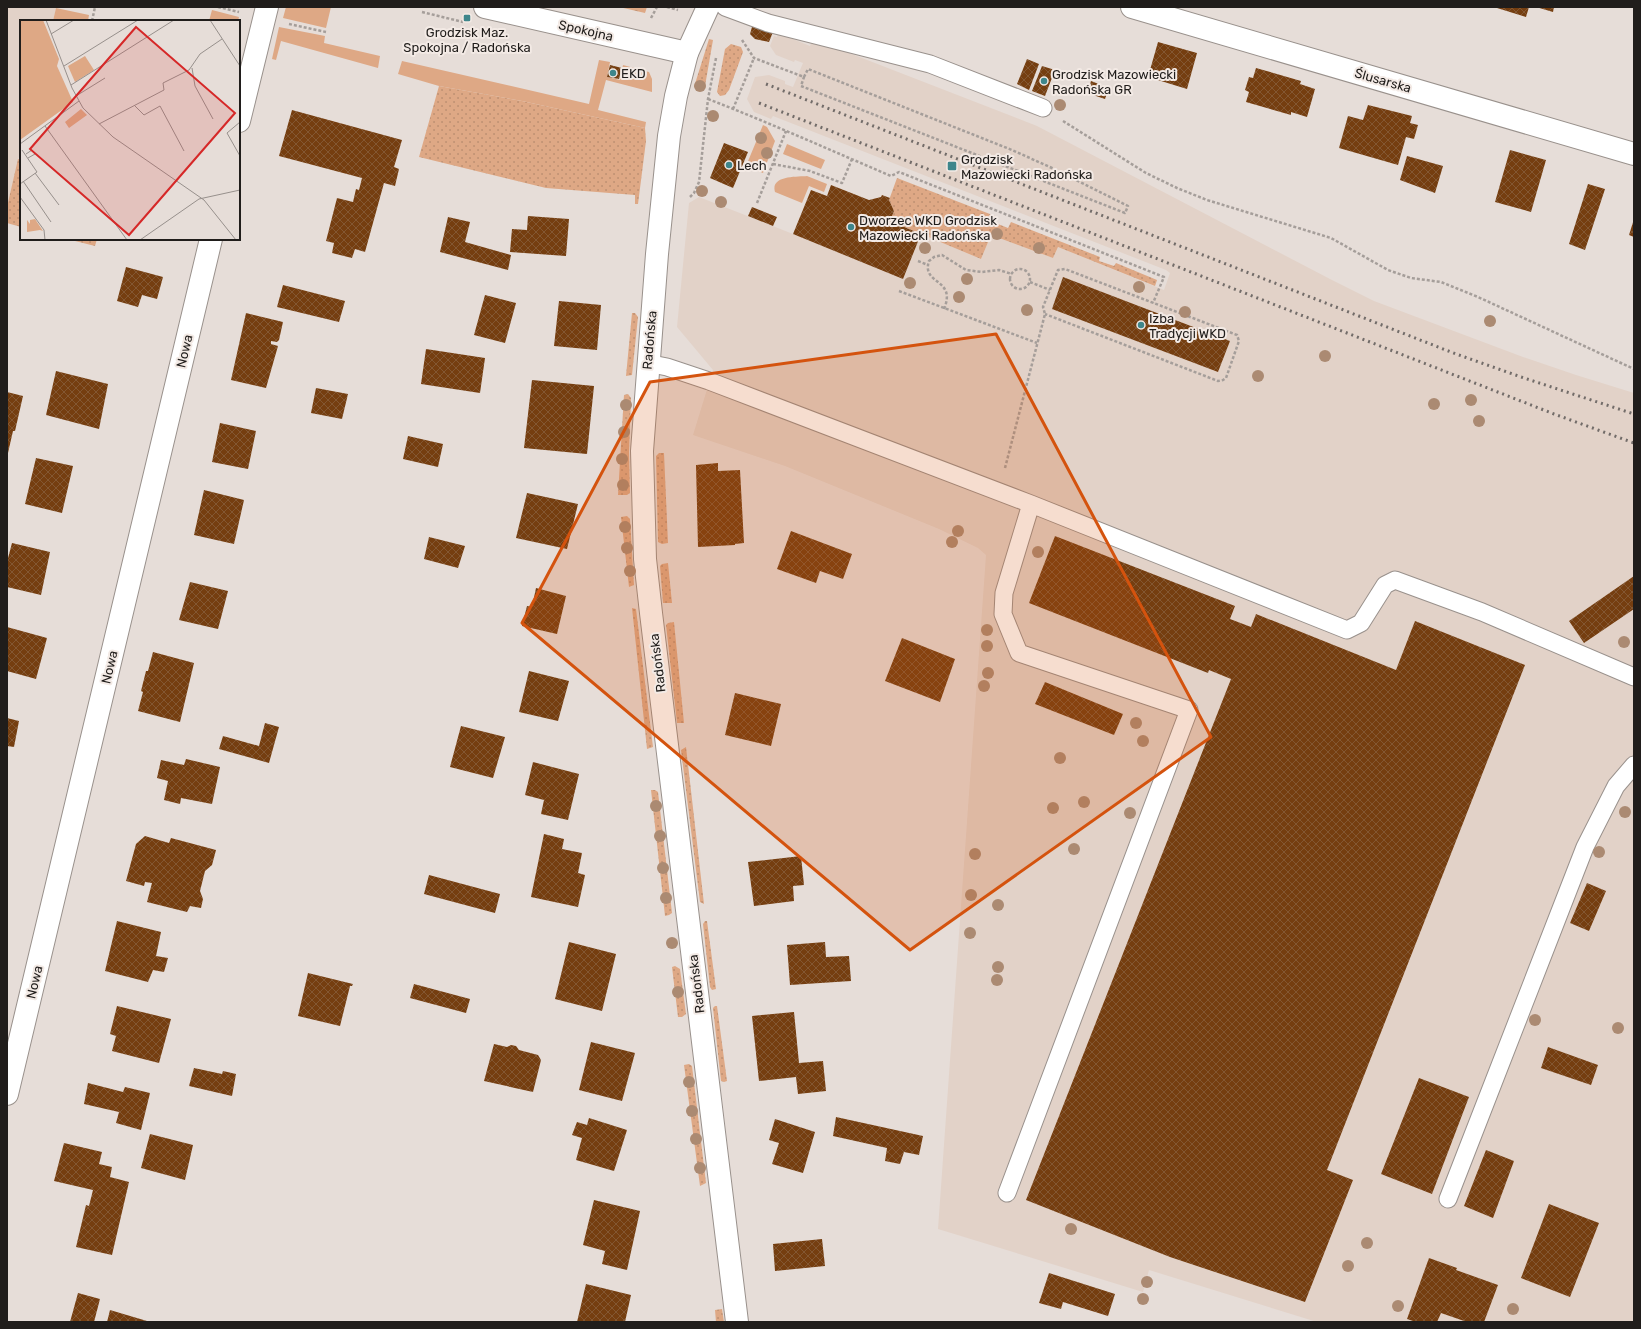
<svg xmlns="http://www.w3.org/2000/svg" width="1641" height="1329" viewBox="0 0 1641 1329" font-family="Rubik,sans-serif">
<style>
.built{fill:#e2d2c8}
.grass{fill:url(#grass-dots)}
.cemetery{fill:url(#cemetery-stones)}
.garden{fill:#dea885}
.building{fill:url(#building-cross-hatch)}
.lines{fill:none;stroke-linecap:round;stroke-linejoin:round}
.service-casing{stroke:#99918c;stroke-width:19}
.minor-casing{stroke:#99918c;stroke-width:24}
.tertiary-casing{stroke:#99918c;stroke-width:24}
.path{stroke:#a59e9a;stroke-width:2.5;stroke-dasharray:3 2;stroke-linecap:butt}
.service{stroke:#fff;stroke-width:17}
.minor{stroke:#fff;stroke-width:22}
.tertiary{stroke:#fff;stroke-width:22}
.rail{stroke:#726c69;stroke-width:3;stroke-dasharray:2 4;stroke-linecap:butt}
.tree{fill:#ab8a72}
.marked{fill:#d4530e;fill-opacity:0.2;stroke:#d4530e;stroke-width:3;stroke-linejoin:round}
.poi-dot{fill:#3e868b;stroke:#f3eae5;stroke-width:1.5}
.labels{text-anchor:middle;stroke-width:4;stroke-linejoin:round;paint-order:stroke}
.street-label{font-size:13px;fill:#201d1b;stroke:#f3eae5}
.poi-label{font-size:13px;fill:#201d1b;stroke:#f3eae5;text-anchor:start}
.inset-road{fill:none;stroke:#97908c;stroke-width:1}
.view{fill:#d62828;fill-opacity:0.15;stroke:#d62828;stroke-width:2}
.inset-edge{fill:none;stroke:#201d1b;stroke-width:2}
</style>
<defs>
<pattern id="grass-dots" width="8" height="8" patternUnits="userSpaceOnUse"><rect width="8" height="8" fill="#dea885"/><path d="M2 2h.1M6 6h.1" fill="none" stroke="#be9072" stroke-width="1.8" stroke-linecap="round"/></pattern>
<pattern id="cemetery-stones" width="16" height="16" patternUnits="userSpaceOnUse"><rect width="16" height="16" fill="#dea885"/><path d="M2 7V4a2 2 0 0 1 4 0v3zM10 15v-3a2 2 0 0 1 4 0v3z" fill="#be9072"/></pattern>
<pattern id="building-cross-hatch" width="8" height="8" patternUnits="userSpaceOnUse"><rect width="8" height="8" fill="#753e10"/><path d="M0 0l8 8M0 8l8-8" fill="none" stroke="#835732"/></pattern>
</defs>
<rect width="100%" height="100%" fill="#e6ddd8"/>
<path class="built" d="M7 7 56 8 53 21H21V148L7 207Z
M778 33 810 46 813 39 1037 126 1330 279 1374 301 1523 357 1576 375 1634 393V1322H1317L1149 1270 1143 1292 938 1229 986 555 978 548 939 529 785 466 693 435 713 370 677 327 689 203 699 197 793 234H921L981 259 991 235 1053 258 1058 247 1164 290 1170 273 1166 270 773 116 771 119 754 112 747 99 755 77 769 75 785 81V84L793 87 803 63 795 60 794 62 776 55 770 46 774 36 777 37Z"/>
<path class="grass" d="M709 39 713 40 705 86 702 88 694 87Z
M731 44 741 47 743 52 729 90 725 95 720 96 717 92 725 49Z
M439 86 522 101 645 128 646 141 638 204H635V195L546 188 419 157Z
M18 159 21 160V227L7 223V207Z
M897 178 995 216 993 222 1008 228 1011 222 1100 257 1099 261 1114 266 1116 263 1157 280 1155 286 1058 247 1053 258 991 235 981 259 890 221 894 211 889 200Z
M67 239H97L95 246Z
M632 313H635L638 317 632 375 626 376Z
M628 394 631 398 629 452 630 493 627 495H618L624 395Z
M659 453H664L668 543 662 544 658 542 656 456Z
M627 516 630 519 634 585 629 587 621 517Z
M668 563 672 603H663L660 566 662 564Z
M632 608 636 609 653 747 647 749Z
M674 622 684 723H677L666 625 668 623Z
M686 747 704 904 700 902 681 750Z
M651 790H655L658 792 672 913 669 915 665 916Z
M705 921H707L716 989 712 990 710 987 703 924Z
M675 966 680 969 686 1014 682 1017H678L672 967Z
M715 1006H717L727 1081 724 1082 721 1081 713 1008Z
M689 1064 692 1066 706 1183 700 1186 684 1065Z
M722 1309 724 1322H716L715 1310Z"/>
<path class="cemetery" d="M619 7H647L645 13Z"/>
<path class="garden" d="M286 7H331L326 28 283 18Z
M56 8 89 15 88 21 63 20 62 21H53Z
M212 10 239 17 238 21H209Z
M279 27 325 36 324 43 380 56 378 68 281 41 276 60 272 59Z
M599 60 610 62 607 77 620 80 623 65 649 72 652 79V92L606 80 598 110 646 122 645 128 522 101 439 86 398 74 402 61 589 104Z
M763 125 767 127 775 141 763 173 746 166Z
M787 144 825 160 821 169 783 154Z
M807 176 827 184 824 192 809 186 802 203 775 192C770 175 798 177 807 176Z"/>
<path class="building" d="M1497 7H1529L1526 17 1497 8Z
M1536 7H1554L1553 12Z
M756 25 773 32 769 42 755 39 750 34 752 27Z
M1158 42 1197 53 1187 89 1148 77Z
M1027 59 1039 64 1029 90 1017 84Z
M610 65 622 68 619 79 607 77Z
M1042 66 1055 70 1045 96 1032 91Z
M1256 68 1301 81 1300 84 1315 89 1307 117 1291 112V115L1246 102 1249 92 1245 90 1249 77 1253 78Z
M1091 81 1109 88 1105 99 1087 93Z
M1368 105 1412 116 1410 123 1418 125 1414 139 1406 137 1398 165 1339 148 1348 116 1363 120Z
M292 110 402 140 394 167 399 169 395 186 384 183 365 252 355 249 352 258 332 253 334 243 326 241 337 198 353 202 356 189 359 190 362 178 279 156Z
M724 143 748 152 733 188 710 178Z
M1510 150 1546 160 1531 212 1495 202Z
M1407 156 1443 166 1435 193 1400 180Z
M1588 184 1605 189 1585 250 1569 244Z
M831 185 869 200 881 197 882 195 890 198 889 200 894 211 890 221 921 234 903 279 793 234 811 190 827 196Z
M752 207 777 217 773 226 748 216Z
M528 216 569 219 566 256 510 252 512 229 527 230Z
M448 217 470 222 465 242 511 255 508 270 440 252Z
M1634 219V237L1629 235Z
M126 267 163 277 157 299 142 295 138 307 117 301Z
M1063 277 1230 341 1218 372 1052 309Z
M283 285 345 301 339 322 277 307Z
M485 295 516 303 505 343 474 335Z
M559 301 601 305 597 350 554 346Z
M246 313 283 322 279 340 277 342 271 341V344L278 346 266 388 231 380Z
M426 349 485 358 480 393 421 384Z
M56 371 108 384 99 429 46 415Z
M532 380 594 386 587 454 524 448Z
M316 388 348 394 342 419 311 413Z
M7 392 23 396 15 431H13L8 453Z
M220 423 256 431 248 469 212 462Z
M408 436 443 444 438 467 403 459Z
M36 458 73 466 62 513 25 504Z
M718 463V471L740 470 744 543 735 544V545L698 547 696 465Z
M204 490 244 500 234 544 194 535Z
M527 493 578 504 567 549 516 538Z
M791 531 852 554 843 579 820 571 816 583 777 569Z
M1055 536 1235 606 1230 619 1251 627 1256 614 1396 670 1415 621 1525 665 1327 1170 1353 1180 1305 1302 1170 1257 1026 1200 1231 679 1209 670 1208 673 1029 603Z
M429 537 465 546 458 568 424 559Z
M12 543 50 552 41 595 7 587V562Z
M1634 576V609L1584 643 1569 621Z
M190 582 228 591 218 629 179 620Z
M536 588 566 596 557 634 522 626 527 606 532 607Z
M7 627 47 638 36 679 7 671Z
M902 638 955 659 940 702 885 681Z
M153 652 194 663 180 722 138 711 143 692 141 691 146 671H148Z
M529 671 569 681 558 721 519 712Z
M1045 682 1123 714 1114 735 1035 704Z
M735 693 781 704 771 746 725 735Z
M7 718 19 721 14 747 7 746Z
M265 723 279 727 269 763 219 749 223 736 259 746Z
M461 726 505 737 493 778 450 767Z
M186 759 220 767 212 804 181 798 180 804 164 800 168 781 157 778 161 760 184 765Z
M533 762 579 774 568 820 541 814 544 800 525 795Z
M544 834 564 839 562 849 582 853 578 873 585 875 578 907 531 897Z
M145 836 169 843 171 838 216 850 212 865 205 871 200 891 203 899 201 908 190 906 187 912 147 902 152 883 145 882 144 886 126 881 136 844Z
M801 856 804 885 793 886 794 901 754 906 748 862Z
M429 875 500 894 495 913 424 894Z
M1587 883 1606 891 1589 931 1570 923Z
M117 921 161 932 156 956 168 958 164 972 153 970 148 982 105 971Z
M569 942 616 954 602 1011 555 999Z
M825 942 826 957 849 956 851 981 790 985 787 945Z
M308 973 353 984 352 986H350L340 1026 298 1016Z
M414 984 470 999 466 1013 410 998Z
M117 1006 171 1019 159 1063 112 1051 116 1036 110 1034Z
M794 1012 799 1063 823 1061 826 1091 798 1094 796 1077 759 1081 752 1016Z
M591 1042 635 1053 622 1101 579 1090Z
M494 1044 507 1047 511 1045 516 1046 519 1050 538 1055 541 1060 533 1092 484 1081Z
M1548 1047 1598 1065 1591 1085 1541 1068Z
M194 1068 222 1074 223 1071 236 1074 232 1096 189 1086Z
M1419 1078 1469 1097 1432 1194 1381 1174Z
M88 1083 123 1092 125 1087 150 1093 141 1130 116 1123 119 1112 84 1104Z
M836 1117 923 1136 919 1155 904 1152 900 1164 885 1161 887 1148 833 1136Z
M589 1118 627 1130 614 1171 576 1160 582 1138 572 1135 577 1122 587 1125Z
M775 1119 815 1132 803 1173 772 1164 779 1143 769 1140Z
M150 1134 193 1145 185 1180 141 1168Z
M64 1143 102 1152 99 1164 112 1167 110 1177 129 1182 112 1255 76 1247 86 1205 89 1206 93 1190 54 1181Z
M1486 1150 1514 1161 1493 1218 1464 1206Z
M594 1200 640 1211 627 1270 602 1264 605 1251 583 1245Z
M1549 1204 1599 1223 1570 1297 1521 1278Z
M822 1239 825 1266 775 1271 773 1244Z
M1429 1258 1457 1268 1456 1270 1498 1285 1484 1322H1467L1441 1313 1437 1322H1416L1407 1319Z
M1049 1273 1115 1294 1108 1316 1063 1302 1061 1309 1039 1303Z
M586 1284 631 1295 625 1322H577Z
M78 1293 100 1299 94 1322H70Z
M110 1310 147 1321V1322H107Z"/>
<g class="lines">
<g class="service-casing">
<path id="service" d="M725 7 768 23 930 64 1043 108
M647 363 667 367 709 381 1031 504 1347 630 1361 623 1385 585 1395 580 1482 612 1634 677
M1007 1193 1189 710 1019 653 1003 614 1004 593 1031 504
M1448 1199 1585 847 1616 786 1634 765"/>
</g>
<g class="minor-casing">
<path id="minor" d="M485 7 687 53
M1132 7 1634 154
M239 121 267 7
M7 1094 211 239"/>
</g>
<g class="tertiary-casing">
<path id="tertiary" d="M708 7 687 53 676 96 669 136 657 254 642 451 645 559 651 613 737 1322"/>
</g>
<path class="path" d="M218 7 239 12
M667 7 678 10
M422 12 463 22
M651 18 657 7
M92 21 95 7
M289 24 326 32
M742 40 754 58 804 77 808 69 1012 150 1052 168 1128 206 1125 213 801 86 804 77
M708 99C770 123 830 150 891 176L899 172 1164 277 1153 303
M733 109 754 58
M1063 121 1146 173 1177 188 1207 200 1331 238 1388 270 1411 278 1441 282 1478 297 1634 369
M773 164 810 171 842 183 852 159
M690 197 694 193 699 182 708 99 716 58
M757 203 786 131
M918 261 928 265
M1010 279a10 10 0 1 1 20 0a10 10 0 1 1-20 0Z
M1030 282 1050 290
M899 291 1037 343
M944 309C957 278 921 285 929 261L934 257 942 255 966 270 982 272 999 270 1012 274
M1005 468 1045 314 1043 307 1058 270 1065 269 1237 335 1239 341 1226 378 1223 380 1218 381 1045 314"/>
<use href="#service" class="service"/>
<use href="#minor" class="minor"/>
<use href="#tertiary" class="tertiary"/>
<path class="rail" d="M766 84 1456 354 1521 377 1634 414
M759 103 1554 414 1634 443"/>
</g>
<g class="tree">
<circle cx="700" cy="86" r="6"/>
<circle cx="1060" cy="105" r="6"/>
<circle cx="713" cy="116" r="6"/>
<circle cx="761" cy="138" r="6"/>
<circle cx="767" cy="153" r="6"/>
<circle cx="702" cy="191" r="6"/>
<circle cx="721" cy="202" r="6"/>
<circle cx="997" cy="234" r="6"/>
<circle cx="925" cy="248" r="6"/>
<circle cx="1039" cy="248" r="6"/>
<circle cx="967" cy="279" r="6"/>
<circle cx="910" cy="283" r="6"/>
<circle cx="1139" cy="287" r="6"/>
<circle cx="959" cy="297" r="6"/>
<circle cx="1027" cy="310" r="6"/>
<circle cx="1185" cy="312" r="6"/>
<circle cx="1490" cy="321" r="6"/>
<circle cx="1325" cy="356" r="6"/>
<circle cx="1258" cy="376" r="6"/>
<circle cx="1471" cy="400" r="6"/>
<circle cx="1434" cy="404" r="6"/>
<circle cx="626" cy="405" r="6"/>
<circle cx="1479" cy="421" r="6"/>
<circle cx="624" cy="432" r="6"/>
<circle cx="622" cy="459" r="6"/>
<circle cx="623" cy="485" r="6"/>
<circle cx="625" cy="527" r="6"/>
<circle cx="958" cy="531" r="6"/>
<circle cx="952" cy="542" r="6"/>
<circle cx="627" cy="548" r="6"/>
<circle cx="1038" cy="552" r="6"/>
<circle cx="630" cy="571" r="6"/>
<circle cx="987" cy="630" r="6"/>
<circle cx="1624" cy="642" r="6"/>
<circle cx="987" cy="646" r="6"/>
<circle cx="988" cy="673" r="6"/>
<circle cx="984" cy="686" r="6"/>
<circle cx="1136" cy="723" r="6"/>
<circle cx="1143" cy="741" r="6"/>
<circle cx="1060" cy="758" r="6"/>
<circle cx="1084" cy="802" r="6"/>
<circle cx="656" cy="806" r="6"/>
<circle cx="1053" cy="808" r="6"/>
<circle cx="1625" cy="812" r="6"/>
<circle cx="1130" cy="813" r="6"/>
<circle cx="660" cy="836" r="6"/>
<circle cx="1074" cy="849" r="6"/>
<circle cx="1599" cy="852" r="6"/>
<circle cx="975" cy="854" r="6"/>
<circle cx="663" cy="868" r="6"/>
<circle cx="971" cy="895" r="6"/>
<circle cx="666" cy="898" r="6"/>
<circle cx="998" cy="905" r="6"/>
<circle cx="970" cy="933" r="6"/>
<circle cx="672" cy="943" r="6"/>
<circle cx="998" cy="967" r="6"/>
<circle cx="997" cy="980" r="6"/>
<circle cx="678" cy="992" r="6"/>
<circle cx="1535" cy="1020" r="6"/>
<circle cx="1618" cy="1028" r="6"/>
<circle cx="689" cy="1082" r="6"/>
<circle cx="692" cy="1111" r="6"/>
<circle cx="696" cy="1139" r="6"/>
<circle cx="700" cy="1168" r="6"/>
<circle cx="1071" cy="1229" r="6"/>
<circle cx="1367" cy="1243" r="6"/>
<circle cx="1348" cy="1266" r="6"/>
<circle cx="1147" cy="1282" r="6"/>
<circle cx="1143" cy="1299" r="6"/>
<circle cx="1398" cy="1306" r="6"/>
<circle cx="1513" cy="1309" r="6"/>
</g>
<path class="marked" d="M996 334 1211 737 910 950 522 623 650 382Z"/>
<g class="poi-dot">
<rect x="463" y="14" width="8" height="8" rx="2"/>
<circle cx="613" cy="73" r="4"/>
<circle cx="1044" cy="81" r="4"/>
<circle cx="729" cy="165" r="4"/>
<rect x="947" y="161" width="10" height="10" rx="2"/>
<circle cx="851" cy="227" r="4"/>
<circle cx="1141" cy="325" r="4"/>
</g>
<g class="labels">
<g class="street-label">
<text transform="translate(586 30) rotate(13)" y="5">Spokojna</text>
<text transform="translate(1383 80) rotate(16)" y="5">Ślusarska</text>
<text transform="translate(649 340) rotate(-85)" y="5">Radońska</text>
<text transform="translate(184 351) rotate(-77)" y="5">Nowa</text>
<text transform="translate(657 663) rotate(-97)" y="5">Radońska</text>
<text transform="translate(109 667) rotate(-77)" y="5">Nowa</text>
<text transform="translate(34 982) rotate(-77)" y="5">Nowa</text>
<text transform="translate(696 984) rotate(-97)" y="5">Radońska</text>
</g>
<g class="poi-label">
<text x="467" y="37" text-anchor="middle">Grodzisk Maz.<tspan x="467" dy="15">Spokojna / Radońska</tspan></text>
<text x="621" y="78">EKD</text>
<text x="1052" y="79">Grodzisk Mazowiecki<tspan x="1052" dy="15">Radońska GR</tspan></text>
<text x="961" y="164">Grodzisk<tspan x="961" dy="15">Mazowiecki Radońska</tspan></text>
<text x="737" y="170">Lech</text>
<text x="859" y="225">Dworzec WKD Grodzisk<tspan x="859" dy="15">Mazowiecki Radońska</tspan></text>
<text x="1149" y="323">Izba<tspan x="1149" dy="15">Tradycji WKD</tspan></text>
</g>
</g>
<g transform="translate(20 20)">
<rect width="220" height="220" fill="#e6ddd8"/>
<path d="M65 36 74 50 55 62 48 46ZM61 89 67 95 49 108 45 102ZM15 199 23 211 20 210 7 212V200L10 204V200Z" fill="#dea885"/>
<path d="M0 0H23L39 39 37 46 53 82 0 120Z" fill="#dea885"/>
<path class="inset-road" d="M26 0 52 68 63 88 93 117 184 180 216 220M190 0 220 46M31 14 54 0M44 46 118 0M172 48 175 66 193 99M51 65 154 0M56 76 85 58M114 85 124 95 140 86 164 131M220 102 207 113 220 136M79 104 144 70 143 63 169 50 180 34 202 19M25 106 107 220M0 124 59 81M6 134 12 130 15 134 8 138M15 153 39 185M3 161 31 202M0 164 17 152 2 130M0 177 24 210 25 220M120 220 179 179 220 170"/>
<path class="view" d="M116 7 215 93 109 215 10 129Z"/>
<rect width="220" height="220" class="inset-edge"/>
</g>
<rect width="1641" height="1329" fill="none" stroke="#201d1b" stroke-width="16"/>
</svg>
